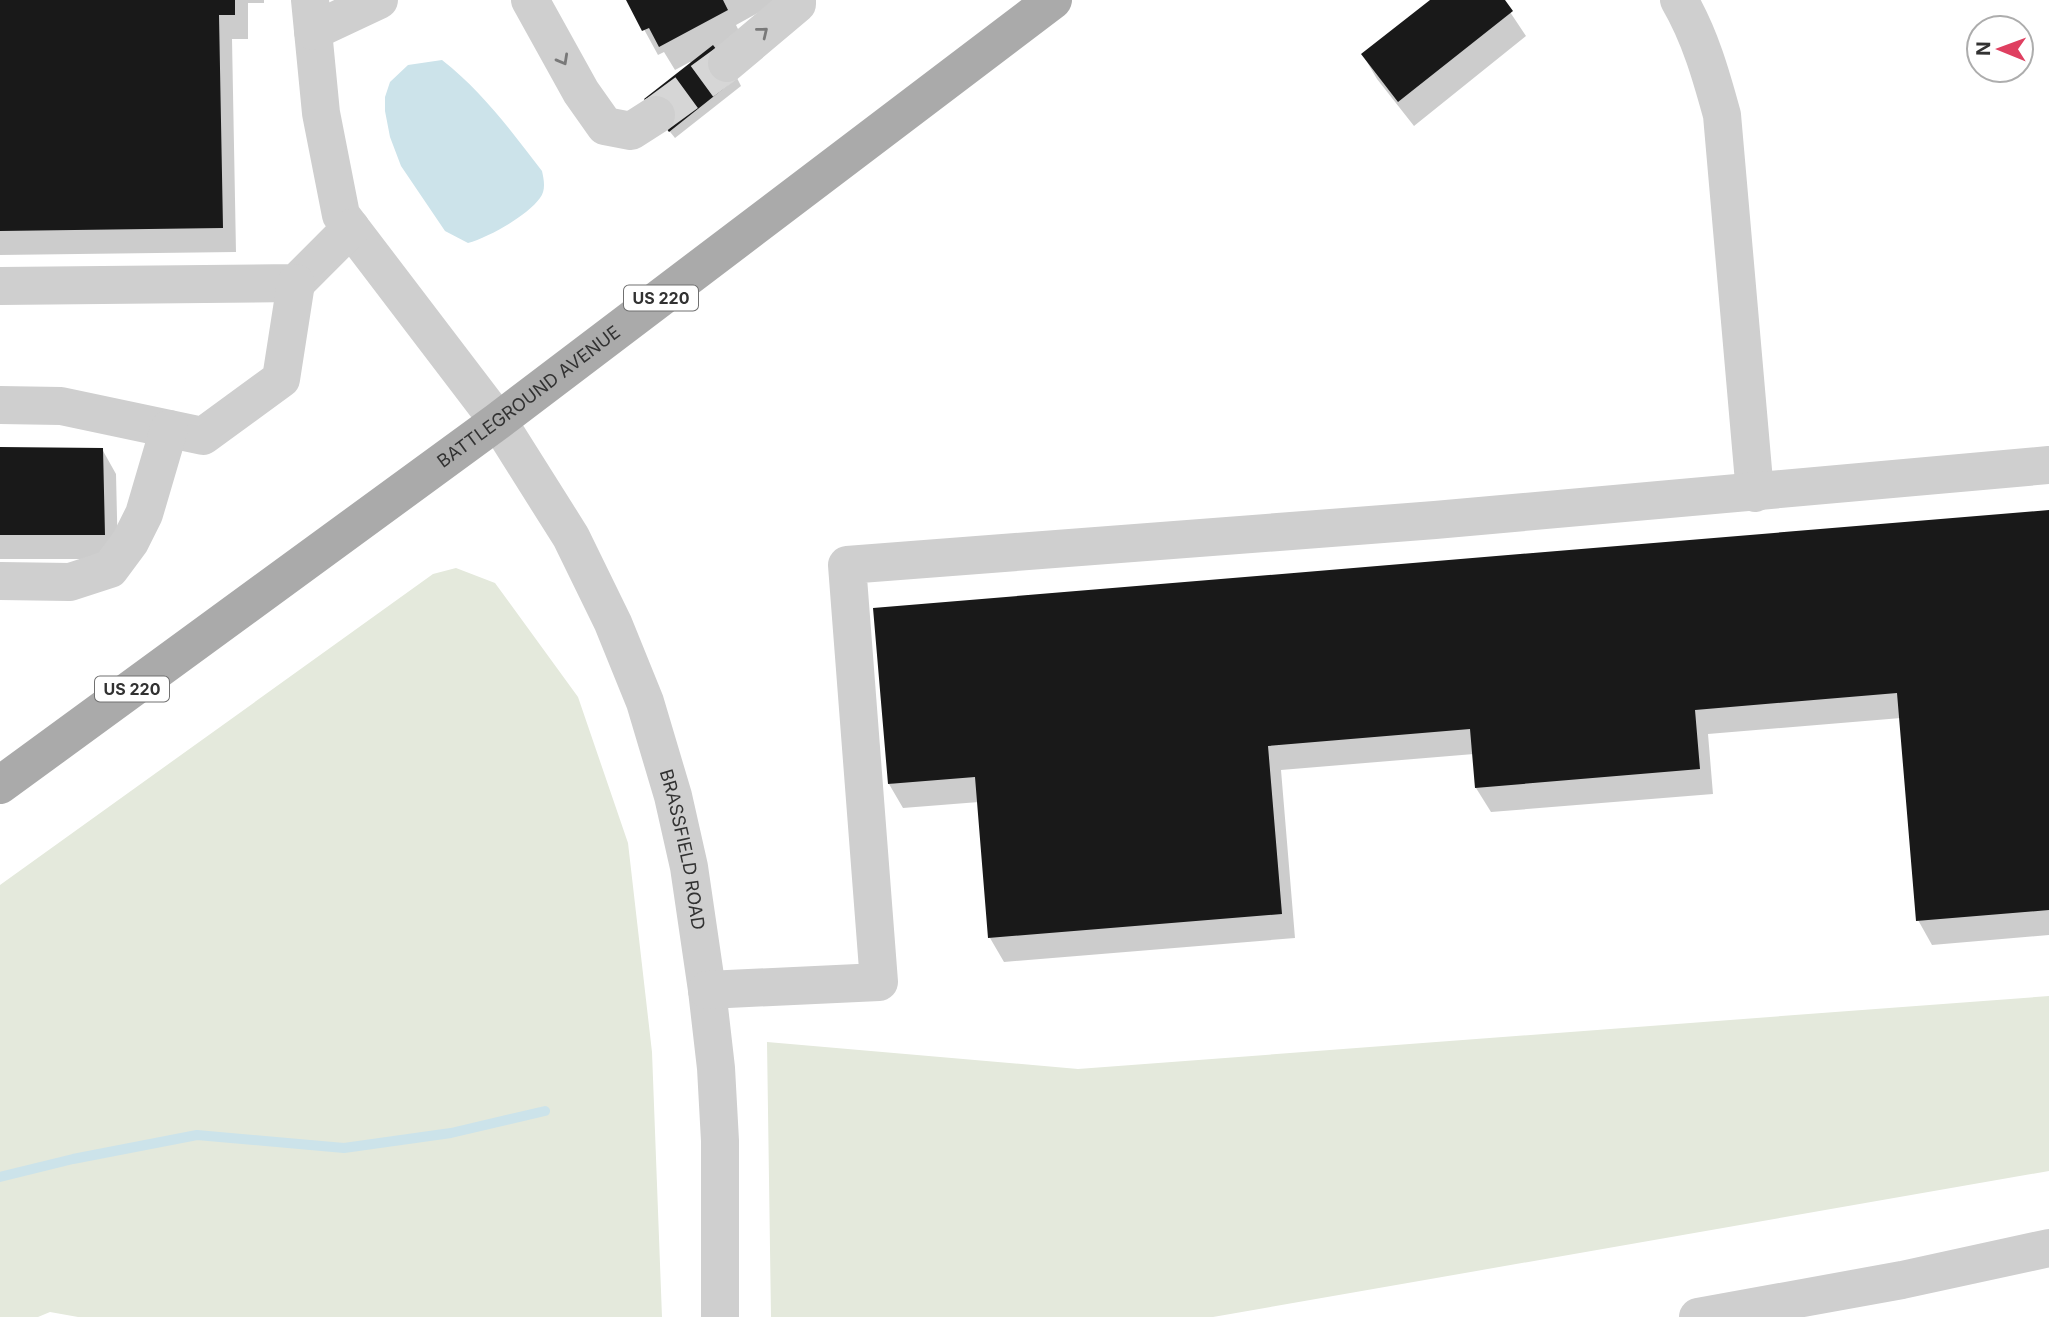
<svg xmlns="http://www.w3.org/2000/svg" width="2049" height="1317" viewBox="0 0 2049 1317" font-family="Inter,sans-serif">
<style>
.green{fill:#e4e9dc}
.water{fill:#cce3ea}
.shadow{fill:#0003}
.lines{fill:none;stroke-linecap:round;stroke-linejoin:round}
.stream{stroke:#cce3ea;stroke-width:10}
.building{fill:#191919}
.minor-tunnel{stroke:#d6d6d6;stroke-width:38;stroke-dasharray:38 19;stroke-linecap:butt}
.minor{stroke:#cfcfcf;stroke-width:38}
.major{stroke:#aaa;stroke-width:38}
.oneway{stroke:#797979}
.labels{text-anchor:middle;stroke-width:7;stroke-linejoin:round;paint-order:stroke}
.shield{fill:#fff;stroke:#707070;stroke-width:2}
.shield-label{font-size:16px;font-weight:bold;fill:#323232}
.street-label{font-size:18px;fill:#323232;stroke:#fff}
</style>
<rect width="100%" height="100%" fill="#fff"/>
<path class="green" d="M456 568 495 583 578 697 628 843 652 1052 662 1317H78L50 1312 38 1317H0V885L433 574Z
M2049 996V1171L1213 1317H771L767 1042 1078 1069Z"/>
<path class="water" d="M442 60C482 91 511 131 542 171 544 180 546 190 540 198 527 216 489 237 468 243L445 231 401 166 390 137 385 111V97L390 82 408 65Z"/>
<path class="shadow" d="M0 0H264V3H248V39H232L236 252 0 255Z
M628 0H774L776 3 736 25 741 35 737 78 741 86 675 138 650 107 691 64 690 62 675 70 664 52 658 55Z
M1432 0H1502L1526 36 1414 126 1377 79 1363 55Z
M0 449H102L116 474 118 559H0Z
M2049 512V935L1932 945 1918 920 1901 718 1708 734 1713 794 1491 812 1476 788 1474 754 1281 770 1295 938 1004 962 990 938 979 802 903 808 889 784Z"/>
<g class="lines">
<path class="stream" d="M0 1177 73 1159 197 1135 344 1148 451 1133 545 1111"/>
</g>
<path class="building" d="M0 0H235V15H219L223 228 0 231Z
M626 0H723L728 10 659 47 649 28 642 31Z
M1430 0H1505L1513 11 1398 102 1361 54Z
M713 45 738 77 669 132 644 99Z
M0 447 103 448 105 535H0Z
M2049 510V910L1916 921 1897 693 1695 710 1700 769 1475 788 1470 729 1268 746 1282 914 988 938 975 777 888 784 873 608Z"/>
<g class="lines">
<path class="minor-tunnel" d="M656 115 727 63"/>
<g class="minor">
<path id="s1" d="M310 0 321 113 341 215 498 421 571 537 613 623 645 702 673 796 689 867 707 990 716 1068 720 1141V1317"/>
<path d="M530 0 581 92 605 126 631 131 656 115"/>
<path d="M1679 0C1700 36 1711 75 1722 115L1755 493"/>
<path d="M313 31 379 0"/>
<path d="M727 63 797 4V0"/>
<path d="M0 286 296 283 351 228"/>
<path d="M0 405 61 406 203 436 281 379 296 283"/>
<path d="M0 581 70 582 110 569 130 542 144 514 169 429"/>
<path d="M707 990 879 982 847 565 1435 520 2049 465"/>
<path d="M1698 1317 1902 1280 2049 1248"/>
</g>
<path class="major" id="s2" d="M0 785 498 421 1053 0"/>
</g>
<defs><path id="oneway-chevron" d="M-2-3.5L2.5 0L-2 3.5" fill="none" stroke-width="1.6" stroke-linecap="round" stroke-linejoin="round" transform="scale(1.75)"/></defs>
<g class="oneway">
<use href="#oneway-chevron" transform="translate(763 32) rotate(-39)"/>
<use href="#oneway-chevron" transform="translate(563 60) rotate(61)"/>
</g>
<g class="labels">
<g class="shield">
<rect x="624" y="285.5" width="74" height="25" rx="5"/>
<rect x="95" y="676.5" width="74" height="25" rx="5"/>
</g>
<g class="shield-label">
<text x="661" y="304">US 220</text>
<text x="132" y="695">US 220</text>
</g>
<g class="street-label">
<text dy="6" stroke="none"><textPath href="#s2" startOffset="656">BATTLEGROUND AVENUE</textPath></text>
<text dy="6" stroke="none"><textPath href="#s1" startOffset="947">BRASSFIELD ROAD</textPath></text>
</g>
</g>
<g transform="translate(2000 49) rotate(271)"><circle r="33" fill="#ffffff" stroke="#adadad" stroke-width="2"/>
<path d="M0-5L12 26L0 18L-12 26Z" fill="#df3f60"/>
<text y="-10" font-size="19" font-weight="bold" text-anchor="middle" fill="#323232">N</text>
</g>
</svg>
